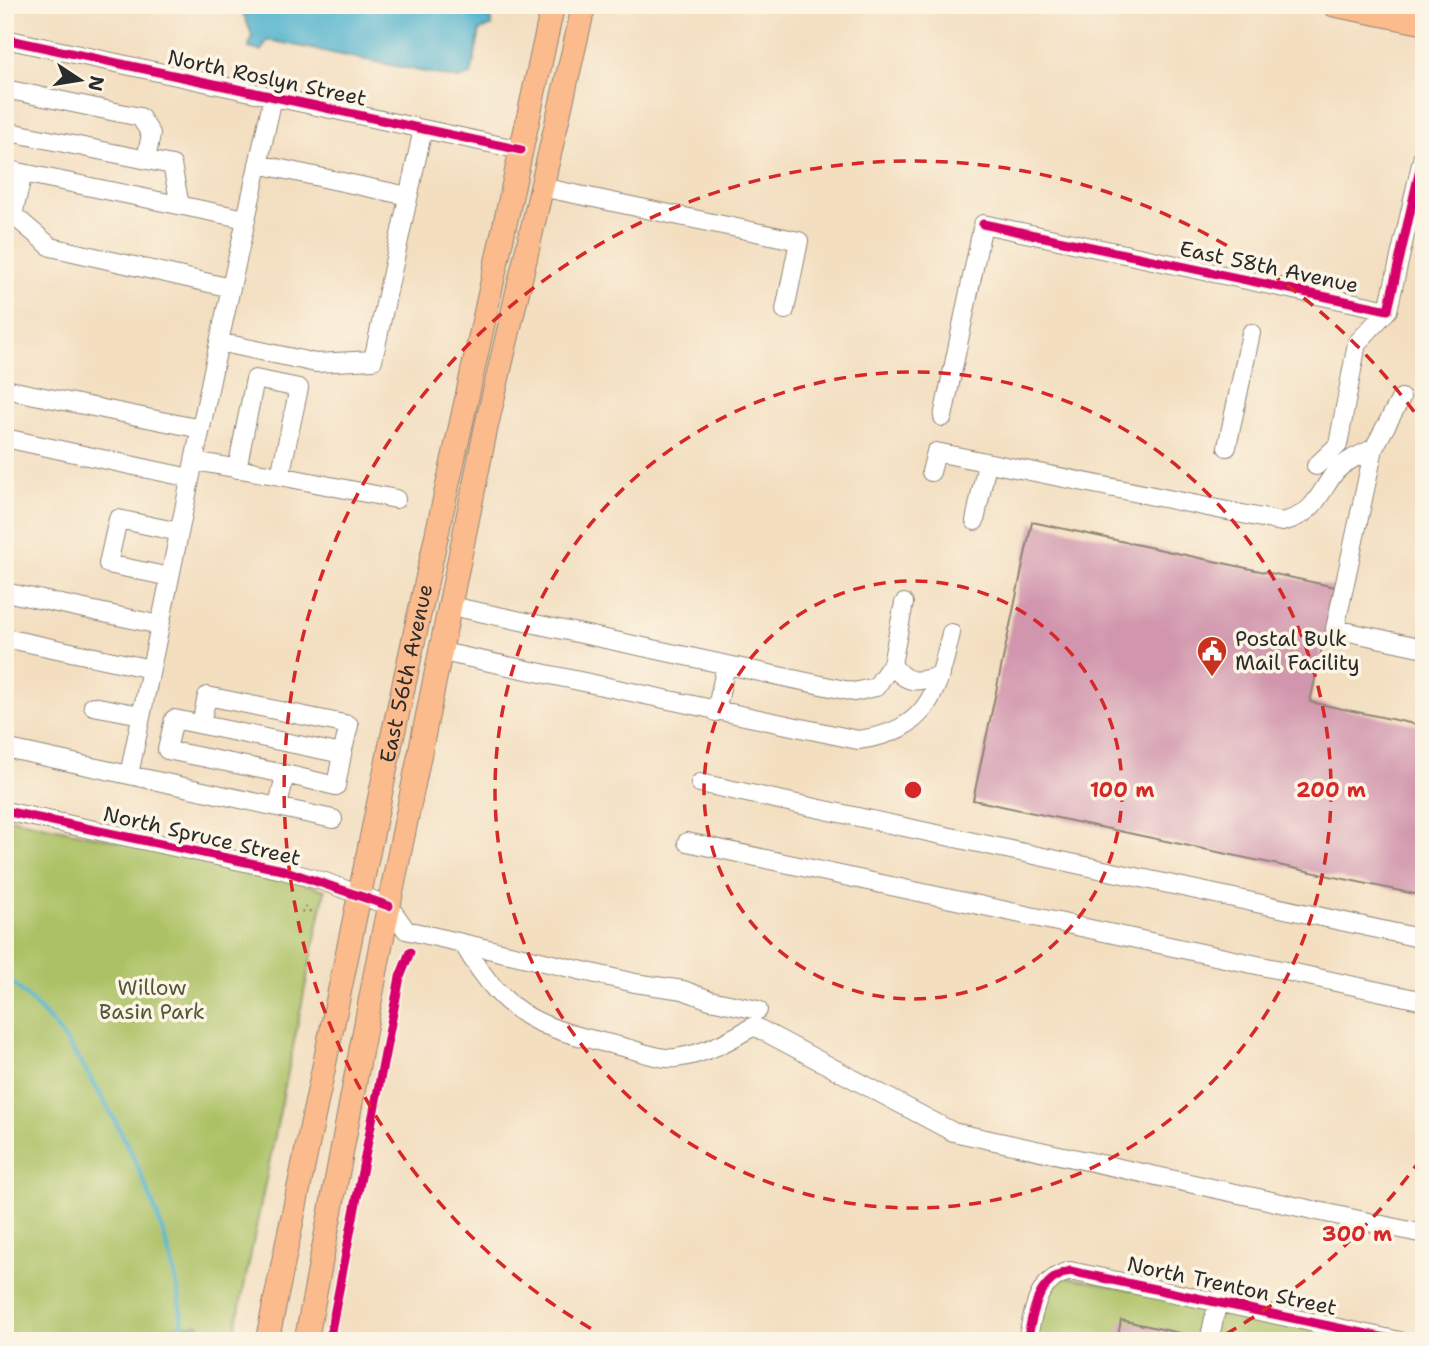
<svg xmlns="http://www.w3.org/2000/svg" width="1429" height="1346" viewBox="0 0 1429 1346" font-family="'Shantell Sans',sans-serif">
<style>
.green{fill:#acc165;stroke:#6c7648;stroke-width:2}
.water{fill:#4fb2ce;stroke:#3d6e7c;stroke-width:2}
.lines{fill:none;stroke-linecap:round;stroke-linejoin:round}
.stream{stroke:#4fb2ce;stroke-width:4.5}
.building{fill:#d196ad}
.minor-casing{stroke:#8f8476;stroke-width:20}
.major-casing{stroke:#8f8476;stroke-width:25}
.path{stroke:#8f8476;stroke-width:2.5;stroke-dasharray:2 5;stroke-linecap:butt}
.minor{stroke:#fff;stroke-width:18}
.major{stroke:#fbbb8d;stroke-width:23}
.cycleway-casing{stroke:#fcf5e5;stroke-width:13}
.cycleway{stroke:#d6006c;stroke-width:9}
.ring{fill:none;stroke:#d62828;stroke-width:3.5;stroke-dasharray:12 9}
.labels{text-anchor:middle;stroke-width:7;stroke-linejoin:round;paint-order:stroke}
.street-label{font-size:21px;fill:#2b2b2b;stroke:#fcf5e5}
.poi-label{font-size:21px;fill:#2b2b2b;stroke:#fcf5e5;text-anchor:start}
.park-label{font-size:21px;fill:#52583c;stroke:#fcf5e5}
.centre{fill:#d62828;stroke:#fcf5e5;stroke-width:3.5}
.ring-label{font-size:21px;text-anchor:middle;font-weight:bold;fill:#d62828;stroke:#fcf5e5;stroke-width:7;stroke-linejoin:round;paint-order:stroke}
</style>
<rect width="100%" height="100%" fill="#fcf5e5"/>
<filter id="ink" filterUnits="userSpaceOnUse"><feTurbulence type="fractalNoise" baseFrequency=".0143" numOctaves="2"/><feDisplacementMap in="SourceGraphic" scale="14" xChannelSelector="R" yChannelSelector="G"/><feConvolveMatrix kernelMatrix="1 2 1 2 8 2 1 2 1" color-interpolation-filters="sRGB"/></filter>
<filter id="wash" filterUnits="userSpaceOnUse"><feTurbulence type="fractalNoise" baseFrequency=".00686" numOctaves="4" result="noise"/><feDisplacementMap in="SourceGraphic" scale="28" xChannelSelector="R" yChannelSelector="G"/><feGaussianBlur stdDeviation="1.57" result="paint"/><feColorMatrix in="noise" values="0 0 0 0 0 0 0 0 0 0 0 0 0 0 0 0 0 1.4 0 .05"/><feComposite in="paint" operator="in"/></filter>
<g filter="url(#wash)">
<rect width="100%" height="100%" fill="#f3dec0"/>
<path class="green" d="M5 817 275 875 325 890 233 1341H5Z
M1056 1275 1400 1341H1027Z"/>
<path class="water" d="M240 5H487L492 26 480 30 471 75 459 79 274 41H267L261 51 249 48 252 35Z
M199 1324 201 1341H163V1329Z"/>
<g class="lines">
<path class="stream" d="M5 975C23 994 45 1012 60 1033 119 1113 181 1240 183 1341"/>
</g>
<g id="blocks">
<path class="building" d="M1032 522 1335 587 1310 702 1424 726V896L973 800Z
M1121 1320 1184 1334 1183 1341H1117Z"/>
</g>
</g>
<g filter="url(#ink)">
<use href="#blocks" fill-opacity="0" stroke="#8f8476" stroke-width="2"/>
<g class="lines">
<g class="minor-casing">
<path id="minor" d="M5 39 521 150
M5 89 140 117 151 134 146 160
M5 131 172 165 180 205
M258 164 408 196
M5 169 23 173
M541 187 799 241 785 310
M231 288 51 247 13 215 23 173 246 219
M219 342 273 97
M5 389 201 429
M1401 398 1374 448 1335 629 1424 648
M943 417 983 224 1388 310 1424 151
M5 438 190 478
M1227 447 1251 333
M194 461 129 775 333 819
M1316 466 1338 445 1357 343 1388 310
M237 469 255 379 299 388 280 476 194 461 219 342 316 363 373 360 423 129
M931 472 936 452 1282 522C1316 514 1318 494 1336 471 1346 460 1361 455 1374 448
M280 476 396 499
M975 521 987 463
M170 577 108 564 118 519 179 532
M5 592 160 625
M451 606 854 692 876 687 892 664 904 603
M5 638 151 669
M442 652 858 740C928 731 937 694 951 633
M892 664C906 686 919 682 941 675
M93 706 141 715
M716 712 726 665
M201 724 207 696 349 725 342 754 174 719 167 750 285 774 278 807
M5 748 129 775
M285 774 336 786 342 754
M700 783 1424 939
M5 811 283 870 325 882 389 906 406 930 635 983 683 990 710 1000 758 1010
M687 842 1424 1001
M464 945C508 1021 542 1028 623 1047 639 1051 660 1060 676 1058 706 1054 728 1041 754 1026L953 1132 1424 1234
M1027 1341C1034 1310 1036 1280 1070 1271L1400 1341
M1209 1341 1218 1301"/>
</g>
<g class="major-casing">
<g id="major">
<path d="M1334 5 1424 23"/>
<path id="s1" d="M267 1341 391 743 553 5"/>
<path d="M306 1341 380 949 486 428 584 5"/>
</g>
</g>
<path class="path" d="M302 913 303 908 308 907 310 911 307 915"/>
<use href="#minor" class="minor"/>
<use href="#major" class="major"/>
<g class="cycleway-casing">
<path id="cycleway" d="M5 39 521 150
M983 224 1388 310 1424 151
M5 811 283 870 389 906
M329 1341 400 977 410 952
M1027 1341C1034 1310 1036 1280 1070 1271L1400 1341"/>
</g>
<use href="#cycleway" class="cycleway"/>
</g>
</g>
<g class="ring">
<circle cx="913" cy="790" r="209"/>
<circle cx="913" cy="790" r="418"/>
<path d="M1421 1159A628 628 0 0 1 1217 1339M609 1339A628 628 0 1 1 1421 421"/>
</g>
<defs>
<g id="civic-pin" transform="scale(1.575)"><path d="M0 17L-7.5 6A9.5 9.5 0 1 1 7.5 6Z" fill="#c8321e" stroke="#fcf5e5"/><path d="M-.6-6.5H3V-4.5H.6V-3L4-1V1h2V6H-6V1h2V-1L-.6-3ZM-1.2 2.5V6h2.4V2.5Z" fill="#fff"/></g>
</defs>
<g fill-rule="evenodd">
<use href="#civic-pin" x="1212" y="651"/>
</g>
<g class="labels">
<g class="street-label">
<text transform="translate(267 78) rotate(12)" y="7">North Roslyn Street</text>
<text transform="translate(1269 267) rotate(12)" y="7">East 58th Avenue</text>
<text dy="7" stroke="none"><textPath href="#s1" startOffset="682">East 56th Avenue</textPath></text>
<text transform="translate(202 836) rotate(13)" y="7">North Spruce Street</text>
<text transform="translate(1232 1286) rotate(12)" y="7">North Trenton Street</text>
</g>
<g class="poi-label">
<text x="1235" y="646">Postal Bulk<tspan x="1235" dy="24">Mail Facility</tspan></text>
</g>
<g class="park-label">
<text x="152" y="995">Willow<tspan x="152" dy="24">Basin Park</tspan></text>
</g>
</g>
<circle cx="913" cy="790" r="10" class="centre"/>
<g class="ring-label">
<text x="1122" y="797">100 m</text>
<text x="1331" y="797">200 m</text>
<text x="1357" y="1241">300 m</text>
</g>
<rect width="1429" height="1346" fill="none" stroke="#fcf5e5" stroke-width="28"/>
<g transform="translate(80 80) rotate(102)" stroke="#fcf5e5" stroke-width="5" paint-order="stroke">
<path d="M0-5L12 26L0 18L-12 26Z" fill="#2b2b2b"/>
<text y="-10" font-size="19" font-weight="bold" text-anchor="middle" fill="#2b2b2b">N</text>
</g>
</svg>
